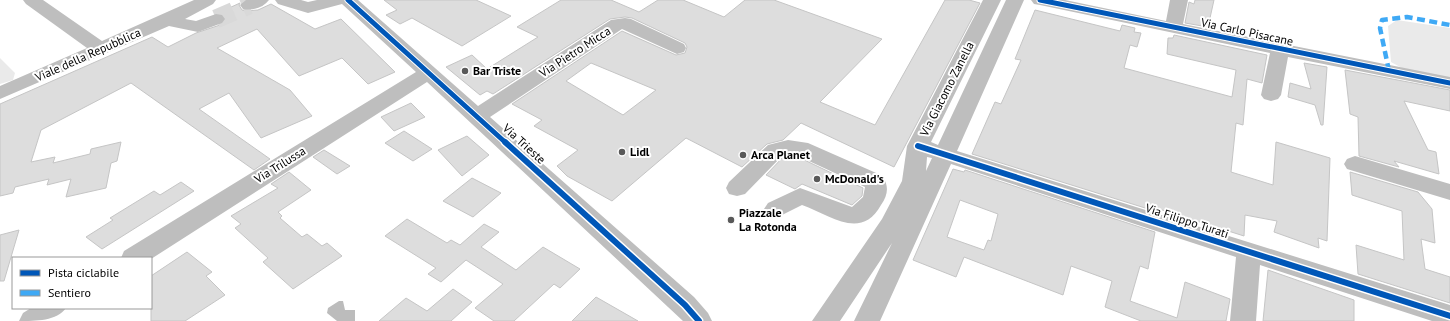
<svg xmlns="http://www.w3.org/2000/svg" width="1450" height="321" viewBox="0 0 1450 321" font-family="'PT Sans',sans-serif">
<style>
.green{fill:#eaeaea}
.water{fill:#bcbcbc}
.building{fill:#ddd;stroke:#c5c5c5;fill-rule:evenodd}
.lines{fill:none;stroke-linecap:round;stroke-linejoin:round}
.minor-tunnel{stroke:#d9d9d9;stroke-width:19;stroke-dasharray:19 10;stroke-linecap:butt}
.minor{fill:#bebebe;fill-rule:evenodd}
.quiet{stroke:#3fa9f5;stroke-width:4.5;stroke-dasharray:8 4.5;stroke-linecap:butt}
.cycleway-far1-casing{stroke:#fff;stroke-width:7}
.cycleway-casing{stroke:#fff;stroke-width:9}
.cycleway-far1{stroke:#0057b8;stroke-width:5}
.cycleway{stroke:#0057b8;stroke-width:6}
.poi-dot{fill:#595959;stroke:#fff;stroke-width:1.5}
.labels{text-anchor:middle;stroke-width:4;stroke-linejoin:round;paint-order:stroke}
.street-label{font-size:12px;fill:#000;stroke:#fff}
.poi-label{font-size:12px;font-weight:bold;fill:#000;stroke:#fff;text-anchor:start}
</style>
<rect width="100%" height="100%" fill="#fff"/>
<path class="green" d="M1397 20 1450 28V79L1402 68 1391 62 1388 26Z
M0 58 15 73 13 80 0 84Z"/>
<path class="water" d="M339 301H343L345 310H355V321H337L327 313 328 308Z"/>
<path class="building" d="M384 0H476L511 16 462 46 412 18 400 24 386 15 397 10Z
M561 0H611L639 12 658 0H683L724 17 745 0H774L882 39 820 102 875 125 945 0H969L980 3 894 167 801 123 783 140 767 144 742 167 686 138 612 201 567 176 557 166 578 150 534 126 542 120 512 104 622 31 676 55 685 53 687 47 685 43 632 18 625 17 610 19 493 94 487 91 480 95 446 67 472 55 487 69 538 37 517 27ZM591 63 656 90 623 115 566 81Z
M1195 0H1214L1208 27 1185 23 1189 2 1194 4Z
M240 3 239 5 242 10 246 11 258 10 271 4 315 29 341 19 395 72 368 84 342 58 299 76 257 29 217 48 290 90 312 116 261 138 229 93 199 109 270 159 254 170 131 83 41 130 31 162 55 157 53 163 90 154 91 149 121 142 117 161 111 163 106 188 66 197 71 179 47 185 49 179 15 187 13 193 0 196V104L152 37 168 47 196 33 223 24 226 18 223 14 218 13Z
M1035 10 1120 31 1122 25 1135 28 1134 32 1141 33 1137 47 1130 45 1124 68 1232 97 1236 70 1167 54 1168 38H1173L1174 35 1267 55 1262 83 1247 79 1243 125 1236 123 1231 172 1273 185 1276 142 1330 158 1327 241 1318 238 1319 248 1274 232 1277 221 1245 215 1244 236 1159 209 1158 212 972 154 995 102 1001 104 1021 60 1015 59Z
M1304 63 1327 67 1323 125H1321L1315 105 1288 97 1290 83 1311 89Z
M1345 70 1450 90V111L1404 101 1428 150 1436 152 1439 174 1394 161 1399 167 1359 156 1358 117 1350 114Z
M411 103 425 117 394 131 381 117Z
M404 131 432 149 413 161 385 143Z
M467 136 489 155 462 176 438 150Z
M324 150 350 166 337 174 313 157Z
M784 156H796L863 188 862 196 852 205 802 184 795 189 766 175Z
M953 169 964 172 965 170 1155 232 1148 269 1140 266 1130 301 1177 318 1185 282 1230 299 1226 321H1141L1105 307 1112 281 1071 266 1063 295 964 257 956 277 913 260ZM960 200 998 214 991 241 988 240 984 250 947 237Z
M289 172 311 190 278 212 282 216 280 218 302 237 307 234 322 246 327 243 342 256 293 289 263 262 268 258 235 228 241 224 231 216 278 188 271 184Z
M1350 172 1418 192 1432 209 1435 243 1421 239 1425 269 1450 277V303L1358 274 1356 245 1404 260 1402 211 1352 195Z
M472 178 501 193 473 217 443 201Z
M181 182 194 191 102 249 86 237 113 220 110 218 154 191 160 195Z
M407 219 447 243 451 240 460 245 484 224 499 232 481 247 516 270 543 247 580 269 560 288 554 284 514 321H494L475 308 503 284 466 260 441 282 428 274 436 268 385 236Z
M19 230 4 281H0V235Z
M187 252 212 272 206 276 225 295 185 321H151V276Z
M1268 270 1354 300V321H1263Z
M453 289 472 302 451 321H379L406 298 427 311Z
M596 297 638 321H572Z"/>
<g class="lines">
<path class="minor-tunnel" d="M216 19 249 5"/>
<path class="minor" d="M23 0H43L102 41 194 0H216L213 4 185 19 196 21 216 14 222 15 225 19 222 23 198 32 169 26 0 99V86L87 48 26 4Z
M246 0H269C263 8 252 11 243 9L240 5Z
M275 0H301L308 2 317 0H358L478 106 611 20 625 18 631 19 684 44 686 48 684 52 677 54 622 29 490 117 694 297 708 313 712 321H683L427 82 151 259 121 258 124 251 416 72 342 4 308 13 278 4Z
M983 0H1001L931 142 938 145 1006 0H1024L957 151 1450 305V321H1432L1260 265 1256 321H1230L1236 257 951 164 880 321H854L892 243 840 321H812L882 219 902 181 907 146ZM927 157 932 158 926 171Z
M1031 0H1065L1166 21 1170 0H1188L1183 24 1450 77V89L1288 57 1281 95 1278 99 1271 101 1264 99 1261 95 1270 53 1040 5 1034 4Z
M788 140 808 143 883 176C889 187 888 195 881 205 861 241 830 215 802 205L776 218 768 215 764 209 768 203 800 188 852 207 863 197 865 187 796 155H783L745 194 737 196 729 194 726 188 729 182 768 145Z
M1355 156 1450 184V200L1347 169 1344 164 1347 159Z
M31 308H66C57 321 36 321 19 321L23 313Z"/>
<path class="quiet" d="M1389 71 1380 28 1382 20 1407 17 1450 25"/>
<g class="cycleway-far1-casing">
<path id="cycleway-far1" d="M348 0 506 143
M1040 0 1450 83"/>
</g>
<g class="cycleway-casing">
<path id="cycleway" d="M505 142 685 305 699 321
M918 146 1450 316"/>
</g>
<use href="#cycleway-far1" class="cycleway-far1"/>
<use href="#cycleway" class="cycleway"/>
</g>
<g class="poi-dot">
<circle cx="465" cy="71" r="4"/>
<circle cx="622" cy="152" r="4"/>
<circle cx="743" cy="155" r="4"/>
<circle cx="817" cy="179" r="4"/>
<circle cx="731" cy="220" r="4"/>
</g>
<g class="labels">
<g class="street-label">
<text transform="translate(1247 32) rotate(12)" y="4">Via Carlo Pisacane</text>
<text transform="translate(575 52) rotate(-33)" y="4">Via Pietro Micca</text>
<text transform="translate(88 55) rotate(-24)" y="4">Viale della Repubblica</text>
<text transform="translate(947 89) rotate(-63)" y="4">Via Giacomo Zanella</text>
<text transform="translate(524 144) rotate(42)" y="4">Via Trieste</text>
<text transform="translate(280 165) rotate(-32)" y="4">Via Trilussa</text>
<text transform="translate(1187 221) rotate(18)" y="4">Via Filippo Turati</text>
</g>
<g class="poi-label">
<text x="473" y="75">Bar Triste</text>
<text x="630" y="156">Lidl</text>
<text x="751" y="159">Arca Planet</text>
<text x="825" y="183">McDonald's</text>
<text x="739" y="217">Piazzale<tspan x="739" dy="14">La Rotonda</tspan></text>
</g>
</g>
<rect x="12" y="257" width="140" height="52" fill="#ffffff" stroke="#999999"/>
<rect x="20" y="270" width="20" height="6" fill="#0057b8" stroke="#999999"/>
<text x="48" y="277" font-size="12" fill="#000000">Pista ciclabile</text>
<rect x="20" y="290" width="20" height="6" fill="#3fa9f5" stroke="#999999"/>
<text x="48" y="297" font-size="12" fill="#000000">Sentiero</text>
</svg>
